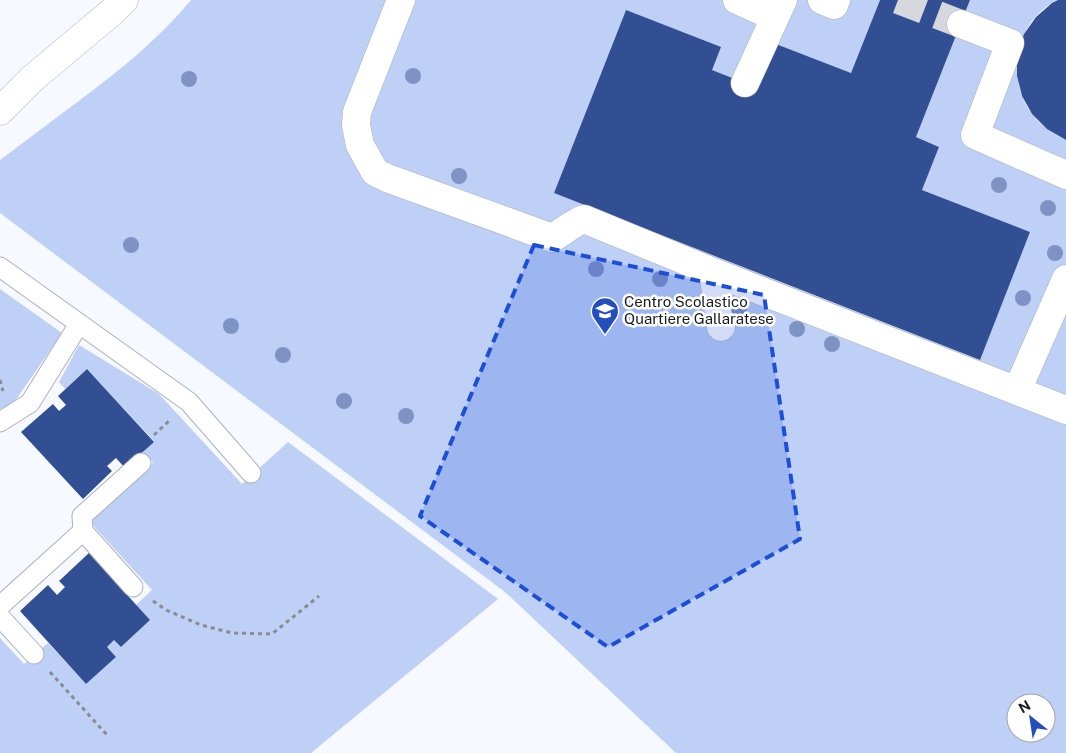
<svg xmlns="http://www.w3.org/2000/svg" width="1066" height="753" viewBox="0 0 1066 753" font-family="'Public Sans',sans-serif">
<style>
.green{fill:#bed0f6;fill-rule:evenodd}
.building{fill:#324f93}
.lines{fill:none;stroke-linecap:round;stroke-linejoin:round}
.street-tunnel{stroke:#d5d8dd;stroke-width:28;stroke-dasharray:28 14;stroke-linecap:butt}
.lane-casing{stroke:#acb1bb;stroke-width:21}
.street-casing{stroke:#acb1bb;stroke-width:29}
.secondary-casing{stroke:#acb1bb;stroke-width:29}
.path{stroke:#888b8f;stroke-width:3;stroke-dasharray:4 4;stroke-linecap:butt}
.lane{stroke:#fff;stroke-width:19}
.street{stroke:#fff;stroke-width:28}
.secondary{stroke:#fff;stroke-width:28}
.tree{fill:#7f92c4}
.marked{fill:#1d4ed8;fill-opacity:0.2;stroke:#1d4ed8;stroke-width:4;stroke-dasharray:10 6;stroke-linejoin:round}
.labels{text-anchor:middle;stroke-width:5;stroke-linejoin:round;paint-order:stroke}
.poi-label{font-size:15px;fill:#191b1e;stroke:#fff;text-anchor:start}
</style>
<rect width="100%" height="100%" fill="#f6f9ff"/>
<path class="green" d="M191 0H880L851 73 776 44 758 88 712 70 626 10 554 193 979 360 1030 232 922 190 939 147 916 137 970 0H1058C1015 19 1005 79 1032 114 1041 126 1053 133 1066 140V753H676L505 592 0 213V160C27 140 53 120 80 100 120 70 159 39 191 0ZM1016 703H1046V733H1016Z
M0 289 62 333 13 404 0 409Z
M79 345 159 394 242 484 288 442 498 599 311 753H0V638L24 664 48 643 86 684 116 657 107 647 114 640 121 647 150 620 136 605 152 590 89 521 153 463 143 452 154 441 87 369 65 389 59 382Z"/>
<path class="building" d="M880 0H970L916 137 939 147 922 190 1030 232 980 360 554 193 626 10 721 47 712 70 758 88 776 44 851 73Z
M1058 0H1066V140L1047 129 1032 114 1022 96 1017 76V54L1024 34 1036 17 1052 3Z
M87 369 154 442 125 468 116 458 107 466 112 471 83 499 21 432 53 404 59 411 66 405 58 396Z
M89 553 150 620 121 647 114 640 107 647 116 657 86 684 20 611 48 585 57 595 65 587 59 581Z"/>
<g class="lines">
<path class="street-tunnel" d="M898 0 961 24"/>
<g class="lane-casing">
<path id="lane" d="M0 267 189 402 251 473
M0 422 30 403 79 324
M83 531 133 587
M0 606 83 531 82 516 141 463
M0 617 34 654"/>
</g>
<g class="street-casing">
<path id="street" d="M401 0 357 112 356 125 360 145 375 172 387 178 552 238C564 232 572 223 584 219L713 272 1066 410
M737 0 775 17
M822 0 834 5 836 0
M961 24 1010 43 975 135 1066 175
M745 83 783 0
M0 111 33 78
M713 272 721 327
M1017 391 1066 279"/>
</g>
<g class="secondary-casing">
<path id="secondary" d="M33 78 113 11 124 0"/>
</g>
<path class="path" d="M0 380 3 391
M154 435 170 420
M153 601 166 610 201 625 232 633 272 634 319 596
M50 672 107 735"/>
<use href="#lane" class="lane"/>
<use href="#street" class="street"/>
<use href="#secondary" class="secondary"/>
</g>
<g class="tree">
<circle cx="413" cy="76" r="8"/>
<circle cx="189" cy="79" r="8"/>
<circle cx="459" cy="176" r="8"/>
<circle cx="999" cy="185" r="8"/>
<circle cx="1048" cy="208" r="8"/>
<circle cx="131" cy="245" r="8"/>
<circle cx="1055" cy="253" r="8"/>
<circle cx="596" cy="269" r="8"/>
<circle cx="660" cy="279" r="8"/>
<circle cx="1023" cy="298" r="8"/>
<circle cx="739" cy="309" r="8"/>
<circle cx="231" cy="326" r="8"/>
<circle cx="797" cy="329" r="8"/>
<circle cx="832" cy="344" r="8"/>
<circle cx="283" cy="355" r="8"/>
<circle cx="344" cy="401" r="8"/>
<circle cx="406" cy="416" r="8"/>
</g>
<path class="marked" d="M534 245 764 295 800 539 608 647 420 516Z"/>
<defs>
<g id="school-pin" transform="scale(1.4375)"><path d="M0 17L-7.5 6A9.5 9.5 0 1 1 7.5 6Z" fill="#254ebc" stroke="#fff"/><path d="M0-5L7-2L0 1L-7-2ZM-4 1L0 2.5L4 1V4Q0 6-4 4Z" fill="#fff"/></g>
</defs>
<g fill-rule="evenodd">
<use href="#school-pin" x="605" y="311"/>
</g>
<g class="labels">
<g class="poi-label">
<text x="624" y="307">Centro Scolastico<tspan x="624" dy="17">Quartiere Gallaratese</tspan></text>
</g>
</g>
<g transform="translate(1031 718) rotate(330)"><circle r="24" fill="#ffffff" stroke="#a3a4a5"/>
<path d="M0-4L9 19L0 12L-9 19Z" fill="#254ebc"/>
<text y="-8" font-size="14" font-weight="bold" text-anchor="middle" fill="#191b1e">N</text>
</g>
</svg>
